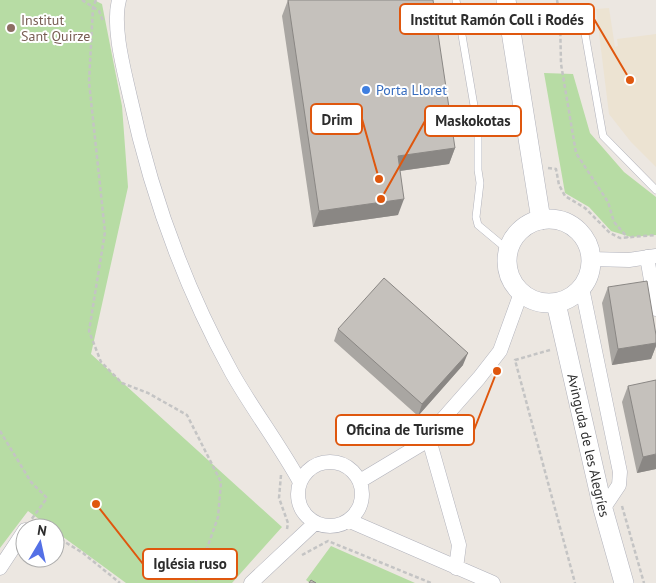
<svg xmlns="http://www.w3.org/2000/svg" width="656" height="583" viewBox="0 0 656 583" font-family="'PT Sans',sans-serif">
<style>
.education{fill:#ece3d2}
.green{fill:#b7dca4}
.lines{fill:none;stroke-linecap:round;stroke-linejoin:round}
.lane-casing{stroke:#b1b2bb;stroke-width:8}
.street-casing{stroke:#b1b2bb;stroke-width:15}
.secondary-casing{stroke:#b1b2bb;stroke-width:20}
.path{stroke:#c4c4c4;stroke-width:2.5;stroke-dasharray:4 2.5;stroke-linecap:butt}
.lane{stroke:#fff;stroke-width:7}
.street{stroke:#fff;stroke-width:14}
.secondary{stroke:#fff;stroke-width:19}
.wall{fill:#a9a6a2}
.shaded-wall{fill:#8a8784}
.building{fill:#c5c1bc;stroke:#8a8784}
.education-dot{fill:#8d6e63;stroke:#fff;stroke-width:2}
.shop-dot{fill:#3f7fe0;stroke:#fff;stroke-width:2}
.labels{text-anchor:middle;stroke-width:4;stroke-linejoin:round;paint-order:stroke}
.education-label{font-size:14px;fill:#785e54;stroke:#fff;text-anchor:start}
.shop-label{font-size:14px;fill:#366cbe;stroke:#fff;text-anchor:start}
.street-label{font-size:14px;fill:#2c2c2c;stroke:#fff}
.leader{fill:none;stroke:#df570e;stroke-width:2}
.callout-dot{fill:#df570e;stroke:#fff;stroke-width:2}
.callout{fill:#fff;stroke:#df570e;stroke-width:2}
.callout-label{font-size:15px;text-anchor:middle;font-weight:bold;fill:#2c2c2c}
</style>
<rect width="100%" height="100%" fill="#ece7e1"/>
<path class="education" d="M609 8 615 47 618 46 617 39 656 34V167L631 142 609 114 596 9Z"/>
<path class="green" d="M0 0H94L102 4 122 106 128 187 91 354 282 527 232 583H126L55 531V528H51L28 511 0 548Z
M544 73 573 74 590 133 624 172 656 197V235L631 237 611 231 589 207 565 193Z
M331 546 415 583H310L306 580Z"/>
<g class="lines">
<g class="lane-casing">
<path id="lane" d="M456 0 478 129V170L480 183 476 217 478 225 508 250
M584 28 603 136 656 190"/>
</g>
<g class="street-casing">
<path id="street" d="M119 0C112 27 124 70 130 97 151 194 184 286 232 373 253 410 279 444 300 482
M647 257 656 309
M591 259 629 260 656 256
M582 288 620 472 619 485 603 509
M428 436 459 545 456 568
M298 494a32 32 0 1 1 64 0a32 32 0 1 1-64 0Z
M360 481 420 445 479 378 500 351 521 293
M350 521 493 583
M0 568 25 530
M251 583 315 523"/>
</g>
<g class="secondary-casing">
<g id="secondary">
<path d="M506 0 541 220"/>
<circle cx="549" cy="261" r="42"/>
<path id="s1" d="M556 303 603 509 624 583"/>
</g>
</g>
<path class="path" d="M82 0 99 11 103 21
M96 0 93 7 89 82 105 232 89 331 101 362 122 383 148 393 187 415 221 482 218 517 195 583
M557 0 560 17 561 64 576 153 608 202 614 222 628 238
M548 168 556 169 559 185 565 196 585 208 610 233 620 238 656 235
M550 350 515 360 575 583
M0 431 31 482 47 498 31 520
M281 475 279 498 288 523 287 529
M622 506 644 583
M55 536 83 553 120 583
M302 555 328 541 431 583"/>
<use href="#lane" class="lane"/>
<use href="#street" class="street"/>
<use href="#secondary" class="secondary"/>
</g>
<path class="wall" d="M288 0 455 148 449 164 400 171 398 215 313 227 282 16Z
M608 287 656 335V346L651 359 612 365 602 303Z
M338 329 463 365 418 416 334 341Z
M628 386 656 469 637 473 622 402Z"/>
<path class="shaded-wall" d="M455 148 449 164 392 172 398 156Z
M404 199 398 215 313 227 319 211Z
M656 343V346L651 359 612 365 618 349Z
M468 353 463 365 418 416 422 404Z
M656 454V469L637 473 643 457Z"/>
<path class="building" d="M288 0H433L455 148 398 156 404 199 319 211Z
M384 278 468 353 422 404 338 329Z
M647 281 656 335V343L618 349 608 287Z
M656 380V454L643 457 628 386Z
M311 580 316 583H309Z"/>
<circle class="education-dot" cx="11" cy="28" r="5"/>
<circle class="shop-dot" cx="366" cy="90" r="5"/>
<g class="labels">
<g class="education-label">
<text x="21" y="25">Institut<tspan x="21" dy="16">Sant Quirze</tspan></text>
</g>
<g class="shop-label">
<text x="376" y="95">Porta Lloret</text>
</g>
<g class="street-label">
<text dy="5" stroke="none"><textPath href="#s1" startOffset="146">Avinguda de les Alegríes</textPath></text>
</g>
</g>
<path class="leader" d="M630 80L594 19M379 179L362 119M381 199L425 121M497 371L474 430M96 504L143 564"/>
<g class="callout-dot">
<circle cx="630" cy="80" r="5"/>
<circle cx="379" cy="179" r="5"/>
<circle cx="381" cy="199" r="5"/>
<circle cx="497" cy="371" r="5"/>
<circle cx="96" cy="504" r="5"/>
</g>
<g class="callout">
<rect x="400" y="4" width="194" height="30" rx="5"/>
<rect x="311" y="104" width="51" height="30" rx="5"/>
<rect x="425" y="106" width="96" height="30" rx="5"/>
<rect x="336" y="415" width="138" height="30" rx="5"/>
<rect x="143" y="549" width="94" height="30" rx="5"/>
</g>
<g class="callout-label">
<text x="497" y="25">Institut Ramón Coll i Rodés</text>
<text x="337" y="125">Drim</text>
<text x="473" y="126">Maskokotas</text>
<text x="405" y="435">Oficina de Turisme</text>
<text x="190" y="569">Iglésia ruso</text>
</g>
<g transform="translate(40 543) rotate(9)"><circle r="24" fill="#ffffff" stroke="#ababab"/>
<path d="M0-4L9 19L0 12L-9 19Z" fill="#5470e6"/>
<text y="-8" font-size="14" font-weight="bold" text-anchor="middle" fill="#2c2c2c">N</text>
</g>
</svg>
